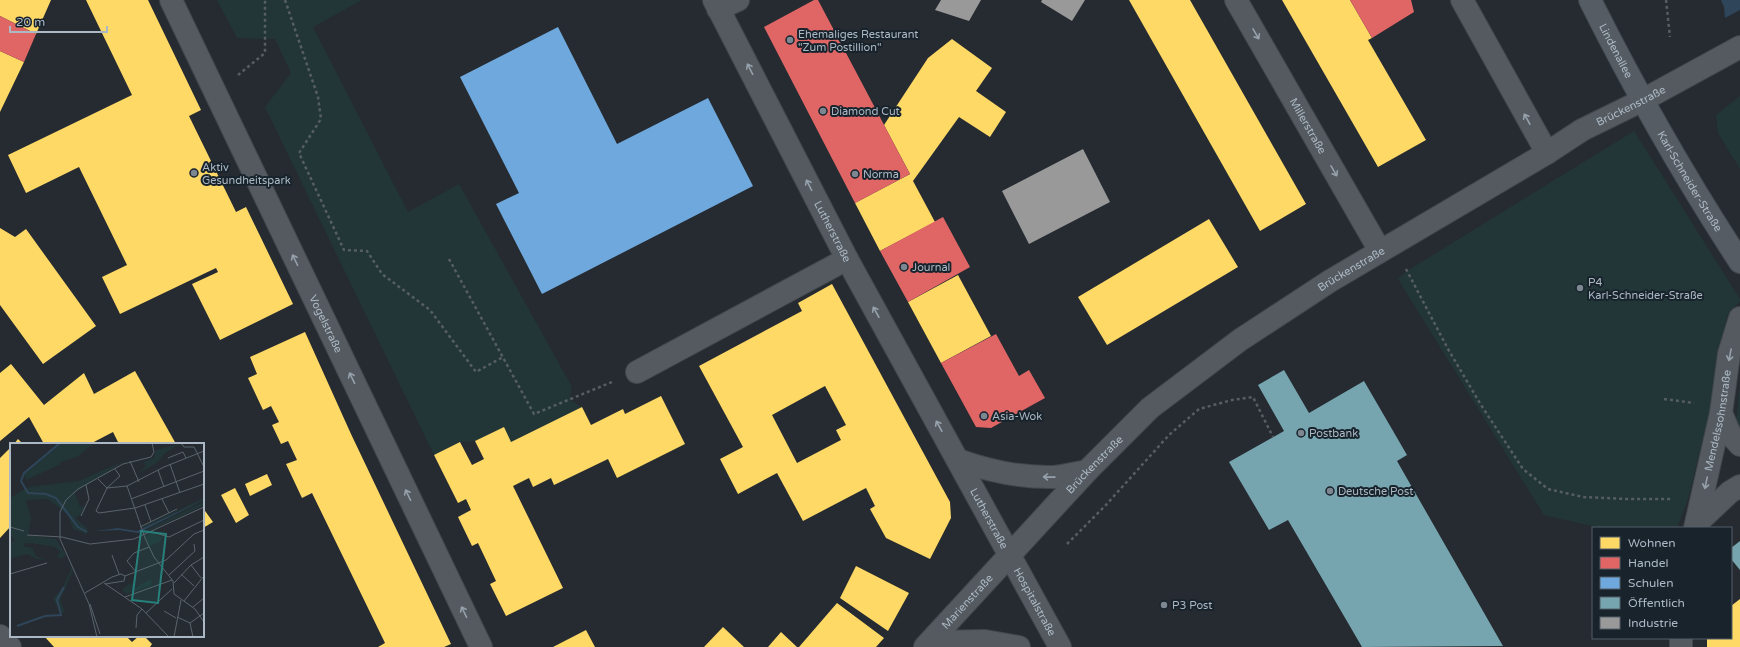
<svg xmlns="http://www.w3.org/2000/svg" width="1740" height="647" viewBox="0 0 1740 647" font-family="'Varela Round',sans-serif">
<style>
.green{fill:#223637}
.water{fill:#2e455a}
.pier{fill:#252b31}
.homes{fill:#ffd966;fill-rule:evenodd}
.shops{fill:#e06666}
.schools{fill:#6fa8dc}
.public{fill:#76a5af}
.industry{fill:#999}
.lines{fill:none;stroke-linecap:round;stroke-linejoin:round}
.minor-casing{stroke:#42474c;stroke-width:24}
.major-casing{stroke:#42484e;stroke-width:24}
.path{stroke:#565e64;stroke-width:2.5;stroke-dasharray:3 3;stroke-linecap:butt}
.minor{stroke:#545a60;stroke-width:22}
.major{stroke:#565c63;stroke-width:22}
.oneway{stroke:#96a1ac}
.poi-dot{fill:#7d8791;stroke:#18232c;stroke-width:1.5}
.labels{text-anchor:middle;stroke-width:4;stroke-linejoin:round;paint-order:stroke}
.poi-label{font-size:11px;fill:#acb9c5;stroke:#18232c;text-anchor:start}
.street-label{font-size:11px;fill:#acb9c5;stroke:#18232c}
.inset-river{fill:none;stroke:#2e455a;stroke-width:2}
.inset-road{fill:none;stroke:#5b646c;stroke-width:1}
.view{fill:#27807b;fill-opacity:0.15;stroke:#27807b;stroke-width:2}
.inset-edge{fill:none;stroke:#acb9c5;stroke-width:2}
</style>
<rect width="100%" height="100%" fill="#252b31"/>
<path class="green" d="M217 0H362L313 27 408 212 459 184 572 387 570 400 582 407 511 442 504 427 475 441 460 442 434 455 265 107 291 73 275 39 237 38Z
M1740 96V169L1718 133 1716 115Z
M1634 131 1740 299V301L1727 316 1711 406 1688 499 1677 528H1601L1544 515 1398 279 1407 271Z
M1740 387V427L1736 423Z"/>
<path class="water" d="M1721 0H1740V45L1725 18 1724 7Z"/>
<path class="pier" d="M1740 10V47L1723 19Z"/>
<path class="homes" d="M0 0H51L36 34 0 16Z
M86 0H148L201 110 189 116 236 212 246 207 293 304 220 340 192 284 218 272 216 268 120 314 102 277 127 265 79 167 26 193 8 155 132 95Z
M1129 0H1190L1306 204 1260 231Z
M1282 0H1350L1372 38 1368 40 1426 140 1378 167Z
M952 39 992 68 976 91 1006 112 990 137 959 117 913 181 935 222 880 251 855 203 910 174 884 125 928 58Z
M0 51 24 62 0 112Z
M1209 219 1238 267 1107 345 1078 297Z
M0 228 15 237 26 229 96 326 43 364 0 305Z
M958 275 991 336 941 363 908 302Z
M832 284 950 502 951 518 930 559 886 538 870 509 875 506 866 488 803 521 777 473 738 494 720 459 743 447 699 366 802 311 798 303ZM825 386 846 425 836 430 841 440 797 463 772 415Z
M305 332 351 434 451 644 444 647H378L385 643 312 493 302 498 286 464 297 460 288 441 281 444 272 425 279 422 271 406 263 410 248 378 257 374 250 357Z
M11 364 44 405 84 373 94 394 135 371 176 444H119L113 432 90 444H44L29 417 0 441V373Z
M661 396 685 444 617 478 608 459 554 485 551 478 533 487 529 478 513 486 563 588 506 616 490 584 496 581 478 543 472 546 458 517 471 510 466 499 458 503 434 455 460 442 472 465 484 459 475 441 504 427 511 442 582 407 591 425 623 409 625 414Z
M18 439 23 444H14Z
M11 447V526L0 538V458Z
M267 474 272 485 250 496 245 484Z
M235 488 249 515 236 523 221 495Z
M203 508 213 522 203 528Z
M856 566 909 593 888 631 840 598Z
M1740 599V647H1707V638H1731V606Z
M837 603 884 638 876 647H799Z
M723 627 744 647H704Z
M586 630 595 647H553Z
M781 632 797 647H768Z
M44 636H126L132 642 139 636H144L152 644 150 647H54Z"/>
<path class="shops" d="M814 0H818L910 174 855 203 764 27Z
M1350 0H1411L1414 12 1372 38Z
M0 16 36 34 24 62 0 51Z
M943 217 970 267 908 302 880 251Z
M996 334 1019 376 1029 370 1045 398 991 428 976 427 941 363Z"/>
<path class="schools" d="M558 27 617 144 708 98 753 186 542 294 496 204 519 193 460 77Z"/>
<path class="public" d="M1284 370 1309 413 1364 381 1407 455 1397 461 1503 646 1362 647 1288 520 1269 530 1229 462 1284 431 1258 385Z
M1740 541V570L1731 559V548Z"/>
<path class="industry" d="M941 0H981L969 21 935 10Z
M1042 0H1085L1072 21 1041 2Z
M1083 149 1110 202 1029 244 1002 191Z"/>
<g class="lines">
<g class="minor-casing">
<g id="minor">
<path id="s1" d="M171 0 481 647"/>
<path id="s2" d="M714 0 847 259 1060 647"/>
<path id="s3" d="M1236 0 1380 251"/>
<path d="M1462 0 1547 153"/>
<path d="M718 9 738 0"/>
<path d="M637 372 847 259"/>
<path d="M1721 413 1730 434 1740 445"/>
<path d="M958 460C989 471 1020 478 1054 477 1065 476 1076 473 1087 471"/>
<path d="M1697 523 1730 492 1740 486"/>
<path id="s4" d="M1695 528 1721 413 1729 354 1740 318"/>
<path d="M0 636 10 647"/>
<path d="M1681 638V647"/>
<path d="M930 642 985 641 1019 647"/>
<path id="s5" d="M925 647 1087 471 1150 408 1240 340 1330 281 1547 153 1582 130 1643 100 1740 47"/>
</g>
</g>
<g class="major-casing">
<g id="major">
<path id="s6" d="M1590 0C1635 90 1685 178 1740 262"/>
</g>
</g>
<path class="path" d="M285 0 318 97 321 119 299 153 344 250 367 251 382 274 430 310 476 372 503 357
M1666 0 1670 37
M238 75 265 53V0
M449 259 534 414 612 382
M1406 269 1448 349 1481 405 1523 469 1548 489 1583 497 1627 499H1672
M1664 399 1694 403
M1067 544 1105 506 1169 435 1199 409 1232 400 1253 397 1273 437"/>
<use href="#minor" class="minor"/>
<use href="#major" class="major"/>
</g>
<defs><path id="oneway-shaft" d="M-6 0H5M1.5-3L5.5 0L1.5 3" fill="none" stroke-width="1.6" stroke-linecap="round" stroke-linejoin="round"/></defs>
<g class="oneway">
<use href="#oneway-shaft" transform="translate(1256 34) rotate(60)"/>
<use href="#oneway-shaft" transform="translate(750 69) rotate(-117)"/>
<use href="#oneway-shaft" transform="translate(1527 119) rotate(-119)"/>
<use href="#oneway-shaft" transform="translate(1334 171) rotate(60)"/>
<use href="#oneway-shaft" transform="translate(809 185) rotate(-117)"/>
<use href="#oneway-shaft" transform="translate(295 260) rotate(-116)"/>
<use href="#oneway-shaft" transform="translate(876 312) rotate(-119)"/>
<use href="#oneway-shaft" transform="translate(1730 355) rotate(101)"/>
<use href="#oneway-shaft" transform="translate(352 378) rotate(-116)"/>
<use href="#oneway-shaft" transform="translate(939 426) rotate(-119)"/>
<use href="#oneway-shaft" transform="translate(1049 477) rotate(-179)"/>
<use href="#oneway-shaft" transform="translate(1706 483) rotate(102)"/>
<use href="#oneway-shaft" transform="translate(408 495) rotate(-116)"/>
<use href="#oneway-shaft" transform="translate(464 612) rotate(-116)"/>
</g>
<g class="poi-dot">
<circle cx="790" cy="40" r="4"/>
<circle cx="823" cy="111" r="4"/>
<circle cx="194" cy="173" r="4"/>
<circle cx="855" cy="174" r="4"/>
<circle cx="904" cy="267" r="4"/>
<circle cx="1580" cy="288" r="4"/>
<circle cx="984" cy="416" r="4"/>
<circle cx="1301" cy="433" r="4"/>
<circle cx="1330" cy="491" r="4"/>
<circle cx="1164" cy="605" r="4"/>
</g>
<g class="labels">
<g class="poi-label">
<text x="798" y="38">Ehemaliges Restaurant<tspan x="798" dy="13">"Zum Postillion"</tspan></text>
<text x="831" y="115">Diamond Cut</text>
<text x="202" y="171">Aktiv<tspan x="202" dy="13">Gesundheitspark</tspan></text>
<text x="863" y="178">Norma</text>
<text x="912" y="271">Journal</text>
<text x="1588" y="286">P4<tspan x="1588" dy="13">Karl-Schneider-Straße</tspan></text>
<text x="992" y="420">Asia-Wok</text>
<text x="1309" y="437">Postbank</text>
<text x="1338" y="495">Deutsche Post</text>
<text x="1172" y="609">P3 Post</text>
</g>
<g class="street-label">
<text dy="4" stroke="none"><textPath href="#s6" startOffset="57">Lindenallee</textPath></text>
<text dy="4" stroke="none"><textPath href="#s5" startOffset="897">Brückenstraße</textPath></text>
<text dy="4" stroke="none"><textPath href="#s3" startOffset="145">Millerstraße</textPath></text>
<text dy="4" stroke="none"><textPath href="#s6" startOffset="207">Karl-Schneider-Straße</textPath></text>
<text dy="4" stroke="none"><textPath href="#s2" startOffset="260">Lutherstraße</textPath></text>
<text dy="4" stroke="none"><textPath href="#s5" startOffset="573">Brückenstraße</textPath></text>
<text dy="4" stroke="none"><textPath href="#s1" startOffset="359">Vogelstraße</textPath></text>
<text dy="4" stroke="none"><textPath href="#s4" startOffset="110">Mendelssohnstraße</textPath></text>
<text dy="4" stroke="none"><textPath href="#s5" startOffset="249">Brückenstraße</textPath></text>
<text dy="4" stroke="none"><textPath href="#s2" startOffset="587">Lutherstraße</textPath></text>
<text dy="4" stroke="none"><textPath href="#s5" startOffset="62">Marienstraße</textPath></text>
<text dy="4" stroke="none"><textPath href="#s2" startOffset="682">Hospitalstraße</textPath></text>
</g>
</g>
<g transform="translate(10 443)">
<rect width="194" height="194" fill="#252b31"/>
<path d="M48 0H84L67 14 50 19 51 21 16 37 13 30ZM169 1 154 11 148 19 127 31 136 23 134 19 144 15 146 7ZM114 18 65 50 70 64 75 63 71 71 65 75 77 85V91L63 86 58 72 38 56 16 57 21 75 18 92 46 96 56 112 53 115H48L47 112 51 109 45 104 21 100H15L13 103 22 105 27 114 36 117 26 116 18 111 0 115V99L5 98 0 91V55L19 44 69 38ZM194 55V57L133 86 132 84ZM194 59V62L135 90 134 88ZM142 90 152 94 150 99 140 103 135 93ZM60 123 63 127 50 157 55 169 51 170 43 156 53 144 61 127ZM141 136 142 142 116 151 112 147 119 141 123 140 125 145Z" fill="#223637"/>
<path d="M194 57 128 90 109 87 85 88 108 85 127 88Z" fill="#2e455a"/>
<path class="inset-river" d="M50 0 14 30 11 38 18 50 36 51 46 55 68 84 77 89M7 183 35 173 51 172 47 157 54 144"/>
<path class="inset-road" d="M171 0 174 4H184L194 24M158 15 173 9 176 15M120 18 129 39M160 21 170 50M105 26 110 33 97 45 86 68 89 70 125 65 194 41M148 27 154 44M88 36 97 45 117 43 154 24 194 8M117 43 135 95 144 114 163 138 164 151 185 166 194 179M121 56 194 28M152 56 159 70M135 62 141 79M71 73 79 56 76 42M0 84 14 88M130 84 167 66M142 89 159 94 194 77M17 92 52 94 80 101 124 96 194 64M102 112 109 131M181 122 191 135M126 129 117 118 124 110 139 104M0 131 37 120M171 131 184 143M159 132 185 108 184 101M115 133 156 117 184 91 194 87M94 140 132 166 159 194M164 140 181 122 194 114M95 141 114 138 115 133M75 150 102 134 111 131 115 133M115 154 162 137M174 158 194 133M80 161 90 191M183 164 194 155M154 168 166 175M136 170 162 146M167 174 180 180 183 194M180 180 194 170M126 185 127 172 132 166M87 194 79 161 50 96V69L56 57 68 46 113 21 141 14 144 9 142 0M164 194 171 157"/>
<path class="view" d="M131 88 156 91 148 160 122 157Z"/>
<rect width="194" height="194" class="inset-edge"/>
</g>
<rect x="1592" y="527" width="140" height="112" fill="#18232c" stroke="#535f69"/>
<rect x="1600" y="537" width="20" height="12" fill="#ffd966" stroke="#535f69"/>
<text x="1628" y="547" font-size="12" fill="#acb9c5">Wohnen</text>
<rect x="1600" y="557" width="20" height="12" fill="#e06666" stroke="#535f69"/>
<text x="1628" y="567" font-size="12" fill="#acb9c5">Handel</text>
<rect x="1600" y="577" width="20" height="12" fill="#6fa8dc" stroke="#535f69"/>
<text x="1628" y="587" font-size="12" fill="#acb9c5">Schulen</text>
<rect x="1600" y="597" width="20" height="12" fill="#76a5af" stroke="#535f69"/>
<text x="1628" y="607" font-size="12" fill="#acb9c5">Öffentlich</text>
<rect x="1600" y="617" width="20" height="12" fill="#999999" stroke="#535f69"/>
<text x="1628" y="627" font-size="12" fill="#acb9c5">Industrie</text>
<path d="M10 26v6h97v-6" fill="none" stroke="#acb9c5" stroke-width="2"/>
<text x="16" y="26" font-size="12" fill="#acb9c5" stroke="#18232c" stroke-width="3" paint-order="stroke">20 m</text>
</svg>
